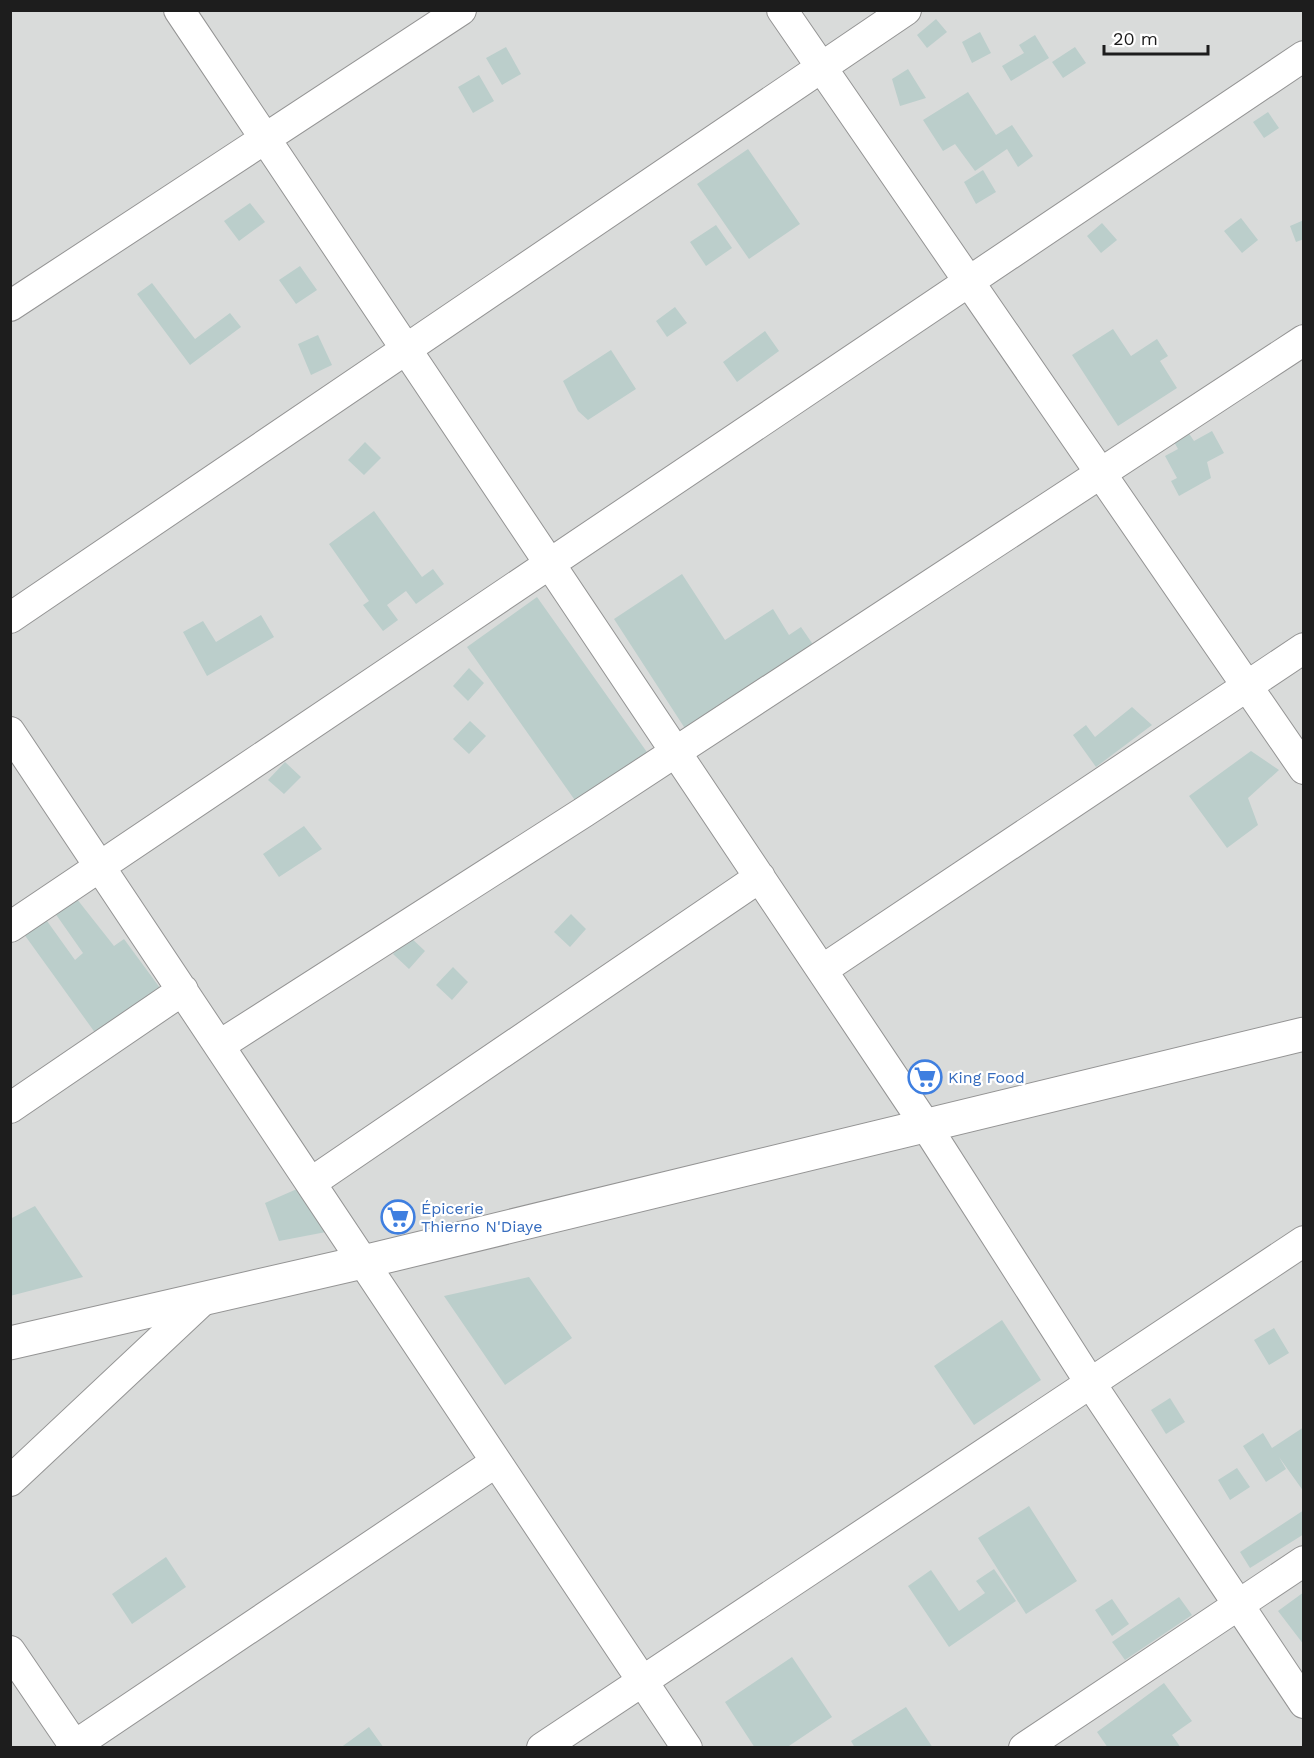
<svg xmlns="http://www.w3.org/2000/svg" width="1314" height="1758" viewBox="0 0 1314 1758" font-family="'Work Sans',sans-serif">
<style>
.residential{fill:#d9dbda}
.building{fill:#bbcecb}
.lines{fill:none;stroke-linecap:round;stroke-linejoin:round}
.minor-casing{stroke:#949494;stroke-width:32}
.tertiary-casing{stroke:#949494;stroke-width:35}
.minor{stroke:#fff;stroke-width:30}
.tertiary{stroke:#fff;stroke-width:33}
.labels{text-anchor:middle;stroke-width:4.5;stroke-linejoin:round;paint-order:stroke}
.shop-label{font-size:16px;fill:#366cbe;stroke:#fff;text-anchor:start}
</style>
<rect width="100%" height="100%" fill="#e2eeef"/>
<path class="residential" d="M11 11H1303V1747H11Z"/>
<path class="building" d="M936 19 947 32 927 48 917 35Z
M980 32 991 53 972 63 962 42Z
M1035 35 1049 58 1011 81 1002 66 1024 53 1019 45Z
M506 47 521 74 502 85 486 58Z
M1075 47 1086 63 1063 78 1052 62Z
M908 69 926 98 900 106 892 79Z
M479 75 494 101 473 113 458 87Z
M968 92 996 135 1012 125 1033 156 1018 167 1007 149 975 171 955 144 943 151 923 120Z
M1268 112 1279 128 1264 138 1253 122Z
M748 149 800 224 749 259 697 184Z
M983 170 996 192 976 204 964 182Z
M250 203 265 222 239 241 224 221Z
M1241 218 1258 240 1242 253 1224 231Z
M1304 220V239L1296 242 1290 226Z
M1102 223 1117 240 1101 253 1087 236Z
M716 225 732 248 706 266 690 242Z
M300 266 317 290 296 304 279 280Z
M152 283 195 339 230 313 241 327 190 365 137 294Z
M675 307 687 323 667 337 656 321Z
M1113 329 1131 356 1157 339 1168 356 1160 361 1177 388 1118 426 1072 355Z
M765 331 779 351 737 382 723 362Z
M318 335 332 365 311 375 298 344Z
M611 350 636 389 588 420 578 411 563 381Z
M1212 431 1224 453 1207 462 1211 478 1179 496 1171 481 1177 478 1165 456 1178 449 1173 440 1188 432 1194 441Z
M365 442 381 458 364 475 348 460Z
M374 511 422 577 433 569 444 584 416 604 406 591 387 605 398 620 383 631 363 605 369 601 329 544Z
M682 574 725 640 773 609 789 635 801 627 814 646 686 730 614 619Z
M537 597 649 755 579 806 467 647Z
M261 615 274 637 207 676 183 632 203 621 216 642Z
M469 668 484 683 468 701 453 686Z
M1132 707 1152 725 1096 767 1073 735 1086 725 1095 737Z
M470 721 486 736 469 754 453 739Z
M1251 751 1279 770 1248 798 1258 825 1227 848 1189 796Z
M285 762 301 777 284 794 268 780Z
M304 826 322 849 279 877 263 854Z
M69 889 114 946 124 939 160 988 96 1034 21 930 42 914 75 960 83 953 50 906Z
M571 914 586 929 570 947 554 932Z
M409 936 425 951 409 969 393 954Z
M453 967 468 982 452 1000 436 985Z
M306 1185 326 1232 279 1241 265 1203Z
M35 1206 83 1277 10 1296V1219Z
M529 1277 572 1338 505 1385 444 1296Z
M1002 1320 1041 1380 974 1425 934 1366Z
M1274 1328 1289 1353 1269 1365 1254 1340Z
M1170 1398 1185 1422 1166 1434 1151 1410Z
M1304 1427V1492L1279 1457 1286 1469 1266 1482 1243 1446 1263 1433 1272 1448Z
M1237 1468 1250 1487 1230 1500 1218 1480Z
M1029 1506 1077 1581 1026 1614 978 1538Z
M1304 1510V1534L1250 1568 1240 1552Z
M166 1557 186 1587 132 1624 112 1594Z
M994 1569 1016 1601 949 1647 908 1586 931 1570 959 1611 985 1593 976 1581Z
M1304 1592V1645L1278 1611Z
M1179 1597 1192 1615 1125 1660 1112 1642Z
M1112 1599 1129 1624 1112 1636 1095 1610Z
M792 1657 832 1717 786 1748H755L725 1702Z
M1164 1683 1192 1721 1172 1735 1181 1748H1108L1097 1732Z
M906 1707 933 1748H855L851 1741Z
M369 1727 384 1748H340Z"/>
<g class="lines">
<g class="minor-casing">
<path id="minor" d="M179 10 926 1126 1091 1384 1304 1703
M782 10 1304 769
M10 306 461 10
M10 618 906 10
M10 732 687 1748
M10 927 1304 56
M822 970 1304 648
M220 1045 584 812 1304 340
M10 1108 183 990
M312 1182 760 877
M10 1481 204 1299
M10 1651 76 1748
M71 1748 496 1462
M542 1748 1304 1241
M1024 1748 1304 1561"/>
</g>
<g class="tertiary-casing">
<path id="tertiary" d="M10 1343 363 1262 1304 1034"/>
</g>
<use href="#minor" class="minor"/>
<use href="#tertiary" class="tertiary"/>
</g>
<defs>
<g id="supermarket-ring" transform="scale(1.725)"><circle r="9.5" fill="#fff" stroke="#3f7fe0" stroke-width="1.5"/><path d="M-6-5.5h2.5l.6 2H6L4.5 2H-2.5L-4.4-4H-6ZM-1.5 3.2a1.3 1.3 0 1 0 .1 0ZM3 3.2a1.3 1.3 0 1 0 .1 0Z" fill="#3f7fe0"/></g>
</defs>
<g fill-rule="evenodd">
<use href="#supermarket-ring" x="925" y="1077"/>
<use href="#supermarket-ring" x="398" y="1217"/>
</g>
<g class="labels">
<g class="shop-label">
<text x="948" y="1083">King Food</text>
<text x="421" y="1214">Épicerie<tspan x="421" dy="18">Thierno N'Diaye</tspan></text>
</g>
</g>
<rect width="1314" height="1758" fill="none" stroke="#1d1d1d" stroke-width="24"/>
<path d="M1104 45v9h104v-9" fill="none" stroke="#1d1d1d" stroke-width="3"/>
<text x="1113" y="45" font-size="18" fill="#1d1d1d" stroke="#ffffff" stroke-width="4.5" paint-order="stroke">20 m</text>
</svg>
